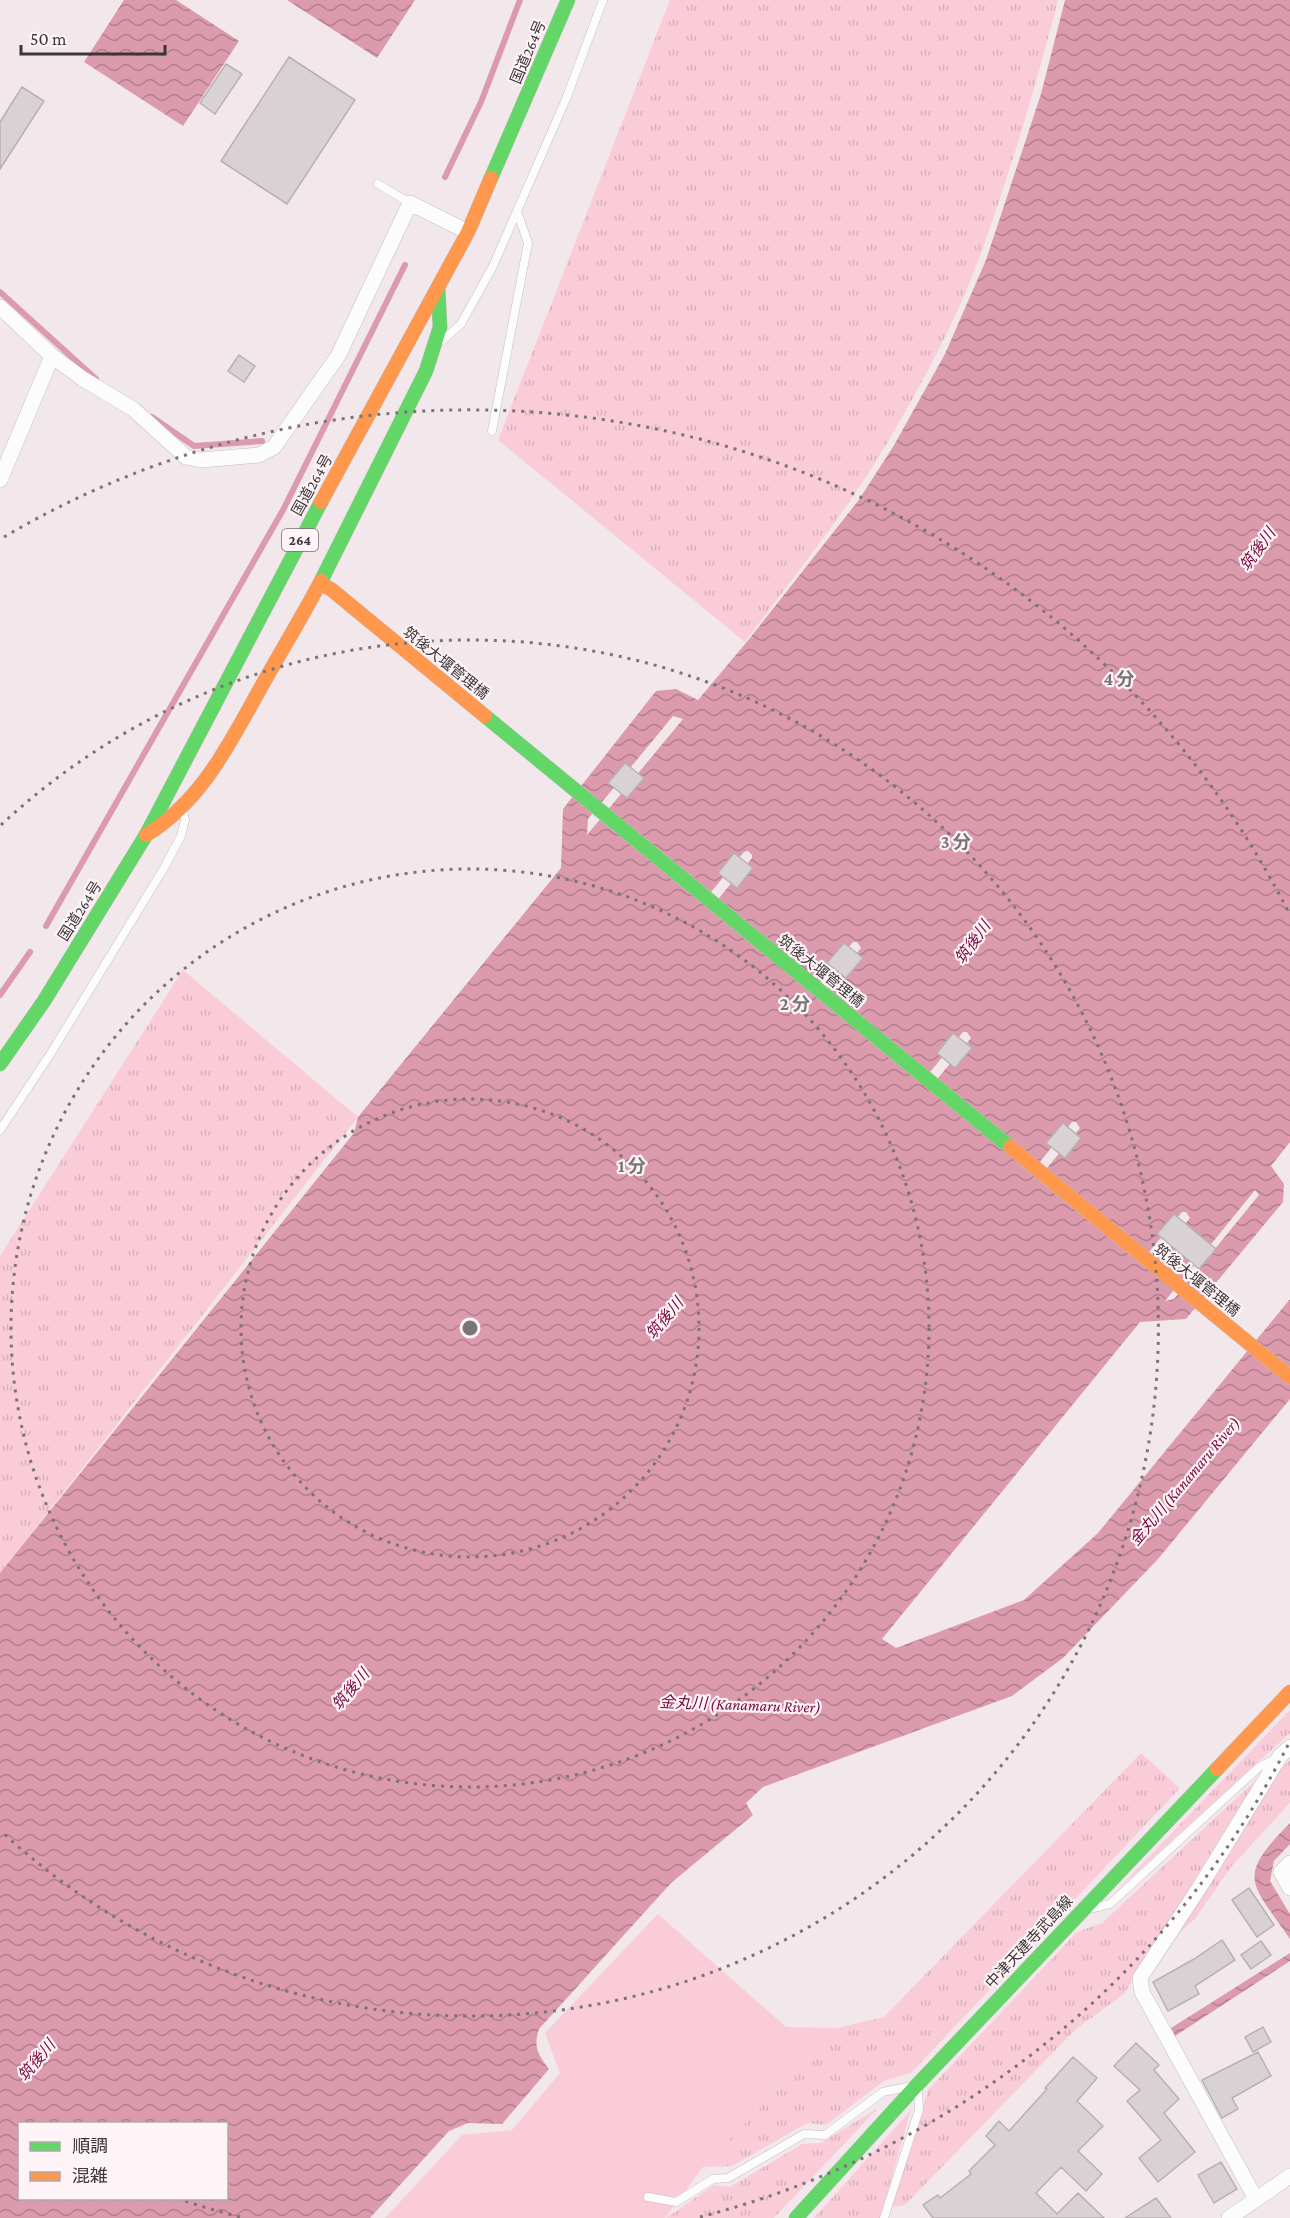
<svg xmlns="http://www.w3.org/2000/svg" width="1290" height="2218" viewBox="0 0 1290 2218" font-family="'Crimson Pro','Noto Sans JP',serif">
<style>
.grass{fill:url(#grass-tufts)}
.park{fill:#f9ccd8}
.water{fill:url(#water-waves);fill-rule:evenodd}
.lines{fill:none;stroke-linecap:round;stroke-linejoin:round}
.stream{stroke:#dc9aad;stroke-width:6}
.building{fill:#d9d2d4;stroke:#b8b1b3;stroke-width:1.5}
.lane-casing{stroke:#c4bdbf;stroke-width:9}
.street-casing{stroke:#c4bdbf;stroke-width:16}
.fast-casing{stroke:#c4bdbf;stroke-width:15}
.slow-casing{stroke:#c4bdbf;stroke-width:15}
.lane{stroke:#fdfcfc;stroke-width:8}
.street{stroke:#fdfcfc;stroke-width:15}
.fast{stroke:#63d668;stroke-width:14}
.slow{stroke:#ff974d;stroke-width:14}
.ring{fill:none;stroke:#7b7476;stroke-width:3;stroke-dasharray:3 6}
.labels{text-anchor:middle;stroke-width:4.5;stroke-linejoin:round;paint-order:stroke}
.shield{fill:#fef4f7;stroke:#766f71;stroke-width:1.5}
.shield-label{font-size:14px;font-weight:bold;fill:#3b3637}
.street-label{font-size:15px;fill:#3b3637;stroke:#fef4f7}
.water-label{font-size:16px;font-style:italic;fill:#79063c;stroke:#fef4f7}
.centre{fill:#7b7476;stroke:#fef4f7;stroke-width:3}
.ring-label{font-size:18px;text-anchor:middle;font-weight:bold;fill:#7b7476;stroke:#fef4f7;stroke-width:4.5;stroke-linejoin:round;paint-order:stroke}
</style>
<defs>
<pattern id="grass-tufts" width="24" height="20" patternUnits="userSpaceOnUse" patternTransform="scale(1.5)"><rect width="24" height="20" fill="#f9ccd8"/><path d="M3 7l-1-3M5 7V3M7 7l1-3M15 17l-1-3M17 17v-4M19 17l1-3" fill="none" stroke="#d6b0ba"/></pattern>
<pattern id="water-waves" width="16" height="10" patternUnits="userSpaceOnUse" patternTransform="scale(1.5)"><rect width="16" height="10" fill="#dc9aad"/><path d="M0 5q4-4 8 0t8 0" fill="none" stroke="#b47e8e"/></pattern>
</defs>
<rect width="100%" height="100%" fill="#f2e8eb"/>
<path class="grass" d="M670 0H1058C1036 87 1010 172 980 256 956 321 922 384 887 443 846 513 793 577 745 642L498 440Z
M183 970 358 1117 0 1573V1256Z
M1290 1710V1733L1118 1889Z
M1141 1753 1180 1788 911 2073 885 2080 826 2125 807 2123 732 2166 703 2167 837 2028 884 2017Z
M1290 1760V1803L1231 1867 1195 1919 1174 1937 1281 1768Z
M1257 1779 1124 1994 1076 2029 905 2205 892 2207 928 2090 1077 1932 1102 1923Z
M878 2108 774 2218H666L714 2185 730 2187 802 2144 821 2143Z
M911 2110 880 2218H814Z"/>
<path class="park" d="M658 1914 786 2027 837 2028 703 2167 665 2218H385L462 2135 512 2130 560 2073 545 2033Z"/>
<path class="water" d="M124 0H176L239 41 183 126 84 62Z
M287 0H415L377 58Z
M1065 0H1290V1142L1271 1166 1284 1184 1283 1202 1186 1319 1140 1322 882 1639 896 1648 1024 1600 1098 1533 1290 1299V1399L1158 1559 1063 1658 1012 1696 763 1787 746 1803 753 1815 671 1883 539 2029C533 2047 538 2055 549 2069L502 2124 468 2123 449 2131 370 2218H0V1573L354 1133 358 1117 561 868 563 809 656 691 676 689 698 700 750 638 858 501 893 447 945 354 986 260 1041 94ZM673 716 683 719 587 835 588 819ZM748 851 752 855V858L710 909 702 903 744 852ZM853 942H857L861 948 819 999 812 993ZM963 1032H967L971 1038 929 1089 921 1083ZM1072 1122H1076L1080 1128 1038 1179 1031 1173ZM1255 1190 1259 1195 1174 1299 1165 1301ZM1182 1212H1186L1190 1218 1148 1269 1140 1263ZM20 2124H226V2198H20Z
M1290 1823V1844L1274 1861 1270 1881 1290 1914V1939C1251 1882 1235 1878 1290 1823Z
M1290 1953V1961L1175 2036 1171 2028Z"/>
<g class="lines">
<path class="stream" d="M445 177 481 102 520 0
M0 292 96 379
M152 417 194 446 262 441
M46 926 283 510 405 265
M0 995 30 952"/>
</g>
<path class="building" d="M289 57 355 100 287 204 221 161Z
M226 64 242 74 215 114 200 103Z
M22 87 44 101 0 169V122Z
M239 355 255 366 244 382 228 371Z
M625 763 644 778 627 798 608 783Z
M734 853 753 868 737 888 718 873Z
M844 943 863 958 846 978 827 963Z
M953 1033 972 1048 955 1068 937 1053Z
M1063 1123 1081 1138 1065 1158 1046 1143Z
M1174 1214 1216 1249 1199 1269 1157 1234Z
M1249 1888 1274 1925 1257 1937 1232 1900Z
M1222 1940 1235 1960 1195 1986 1199 1994 1168 2011 1153 1982 1194 1959Z
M1261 1941 1271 1955 1251 1969 1241 1955Z
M1263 2027 1271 2042 1253 2052 1245 2037Z
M1136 2043 1159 2065 1154 2070 1179 2099 1164 2113 1195 2152 1158 2182 1139 2158 1161 2140 1127 2101 1140 2090 1114 2066Z
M1258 2052 1271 2076 1232 2098 1238 2109 1222 2118 1202 2080Z
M1073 2057 1097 2078 1077 2101 1103 2126 1078 2151 1102 2174 1086 2191 1061 2167 1036 2193 1057 2214 1078 2193 1104 2218H933L923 2205 938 2195 940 2198 971 2174 969 2171 995 2145 986 2136 999 2121 1009 2131 1047 2089 1045 2088Z
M1221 2162 1237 2189 1214 2203 1198 2175Z
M1156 2198 1171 2218H1125Z"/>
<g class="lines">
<g class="lane-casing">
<path id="lane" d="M378 184 410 203
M443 340 461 324 493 266 566 99 603 0
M492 431 528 243 517 211
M0 1130 51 1053 164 868 181 836 185 820 183 811
M1093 1908 1110 1904 1259 1767 1275 1759
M648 2197 676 2202 713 2179 728 2178 804 2134 825 2135 883 2092 907 2087
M884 2218 919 2110 918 2090"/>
</g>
<g class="street-casing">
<path id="street" d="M0 307 52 356 83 379 133 409 186 457 201 460 259 455 274 447 338 356 410 203 468 232
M0 480 52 356
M1290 1863 1281 1872 1290 1888
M1256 2199 1142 1992 1140 1978 1201 1885 1280 1756 1290 1747
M1229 2218 1290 2176"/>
</g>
<g class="fast-casing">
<path id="fast" d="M491 178 568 0
M321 581 426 371 440 327 438 288
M485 716 1010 1147
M0 1064 44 1001 146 835 321 502
M796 2218 917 2085 1217 1769"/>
</g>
<g class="slow-casing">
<path id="slow" d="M321 502 468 232 491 178
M320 583 332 590 485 716
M146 835C202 801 229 744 260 689 280 653 302 617 321 581
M1010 1147 1290 1377
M1217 1769 1290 1692"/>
</g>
<use href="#lane" class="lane"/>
<use href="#street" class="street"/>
<use href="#fast" class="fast"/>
<use href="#slow" class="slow"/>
</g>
<g class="ring">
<circle cx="470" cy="1328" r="229"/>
<circle cx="470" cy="1328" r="459"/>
<path d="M1 825A688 688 0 1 1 1 1831"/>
<path d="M1288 1745A918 918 0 0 1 700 2217M240 2217A918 918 0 0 1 179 2199M4 537A918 918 0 0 1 1288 911"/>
</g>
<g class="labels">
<rect class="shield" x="282" y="529" width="36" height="22" rx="4.5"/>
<g class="shield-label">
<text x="300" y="545">264</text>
</g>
<g class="street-label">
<text transform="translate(528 52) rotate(-67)" y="5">国道264号</text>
<text transform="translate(312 485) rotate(-61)" y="5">国道264号</text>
<text transform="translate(446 663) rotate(39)" y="5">筑後大堰管理橋</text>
<text transform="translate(80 911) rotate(-58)" y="5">国道264号</text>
<text transform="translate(821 971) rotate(39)" y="5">筑後大堰管理橋</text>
<text transform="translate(1197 1280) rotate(39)" y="5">筑後大堰管理橋</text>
<text transform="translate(1029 1942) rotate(-47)" y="5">中津天建寺武島線</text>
</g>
<g class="water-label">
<text transform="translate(1257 549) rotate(-54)" y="6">筑後川</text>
<text transform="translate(972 942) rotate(-54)" y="6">筑後川</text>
<text transform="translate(664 1318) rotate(-50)" y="6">筑後川</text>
<text transform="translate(1184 1481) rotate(-50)" y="6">金丸川 (Kanamaru River)</text>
<text transform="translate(350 1689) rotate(-50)" y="6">筑後川</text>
<text transform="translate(740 1704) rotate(2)" y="6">金丸川 (Kanamaru River)</text>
<text transform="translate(36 2060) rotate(-50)" y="6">筑後川</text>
</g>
</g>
<circle cx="470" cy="1328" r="9" class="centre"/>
<g class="ring-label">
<text x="1119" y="685">4 分</text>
<text x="956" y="848">3 分</text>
<text x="795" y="1010">2 分</text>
<text x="632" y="1172">1 分</text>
</g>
<rect x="18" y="2122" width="210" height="78" fill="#fef4f7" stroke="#b0a8aa" stroke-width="1.5"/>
<rect x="30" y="2142" width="30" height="9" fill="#63d668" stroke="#b0a8aa" stroke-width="1.5"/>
<text x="72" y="2152" font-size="18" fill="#3b3637">順調</text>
<rect x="30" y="2172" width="30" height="9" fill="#ff974d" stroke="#b0a8aa" stroke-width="1.5"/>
<text x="72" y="2182" font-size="18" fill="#3b3637">混雑</text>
<path d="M21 45v9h144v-9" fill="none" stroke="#3b3637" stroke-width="3"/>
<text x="30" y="45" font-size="18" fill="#3b3637" stroke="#fef4f7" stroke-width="4.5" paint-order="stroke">50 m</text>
</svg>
